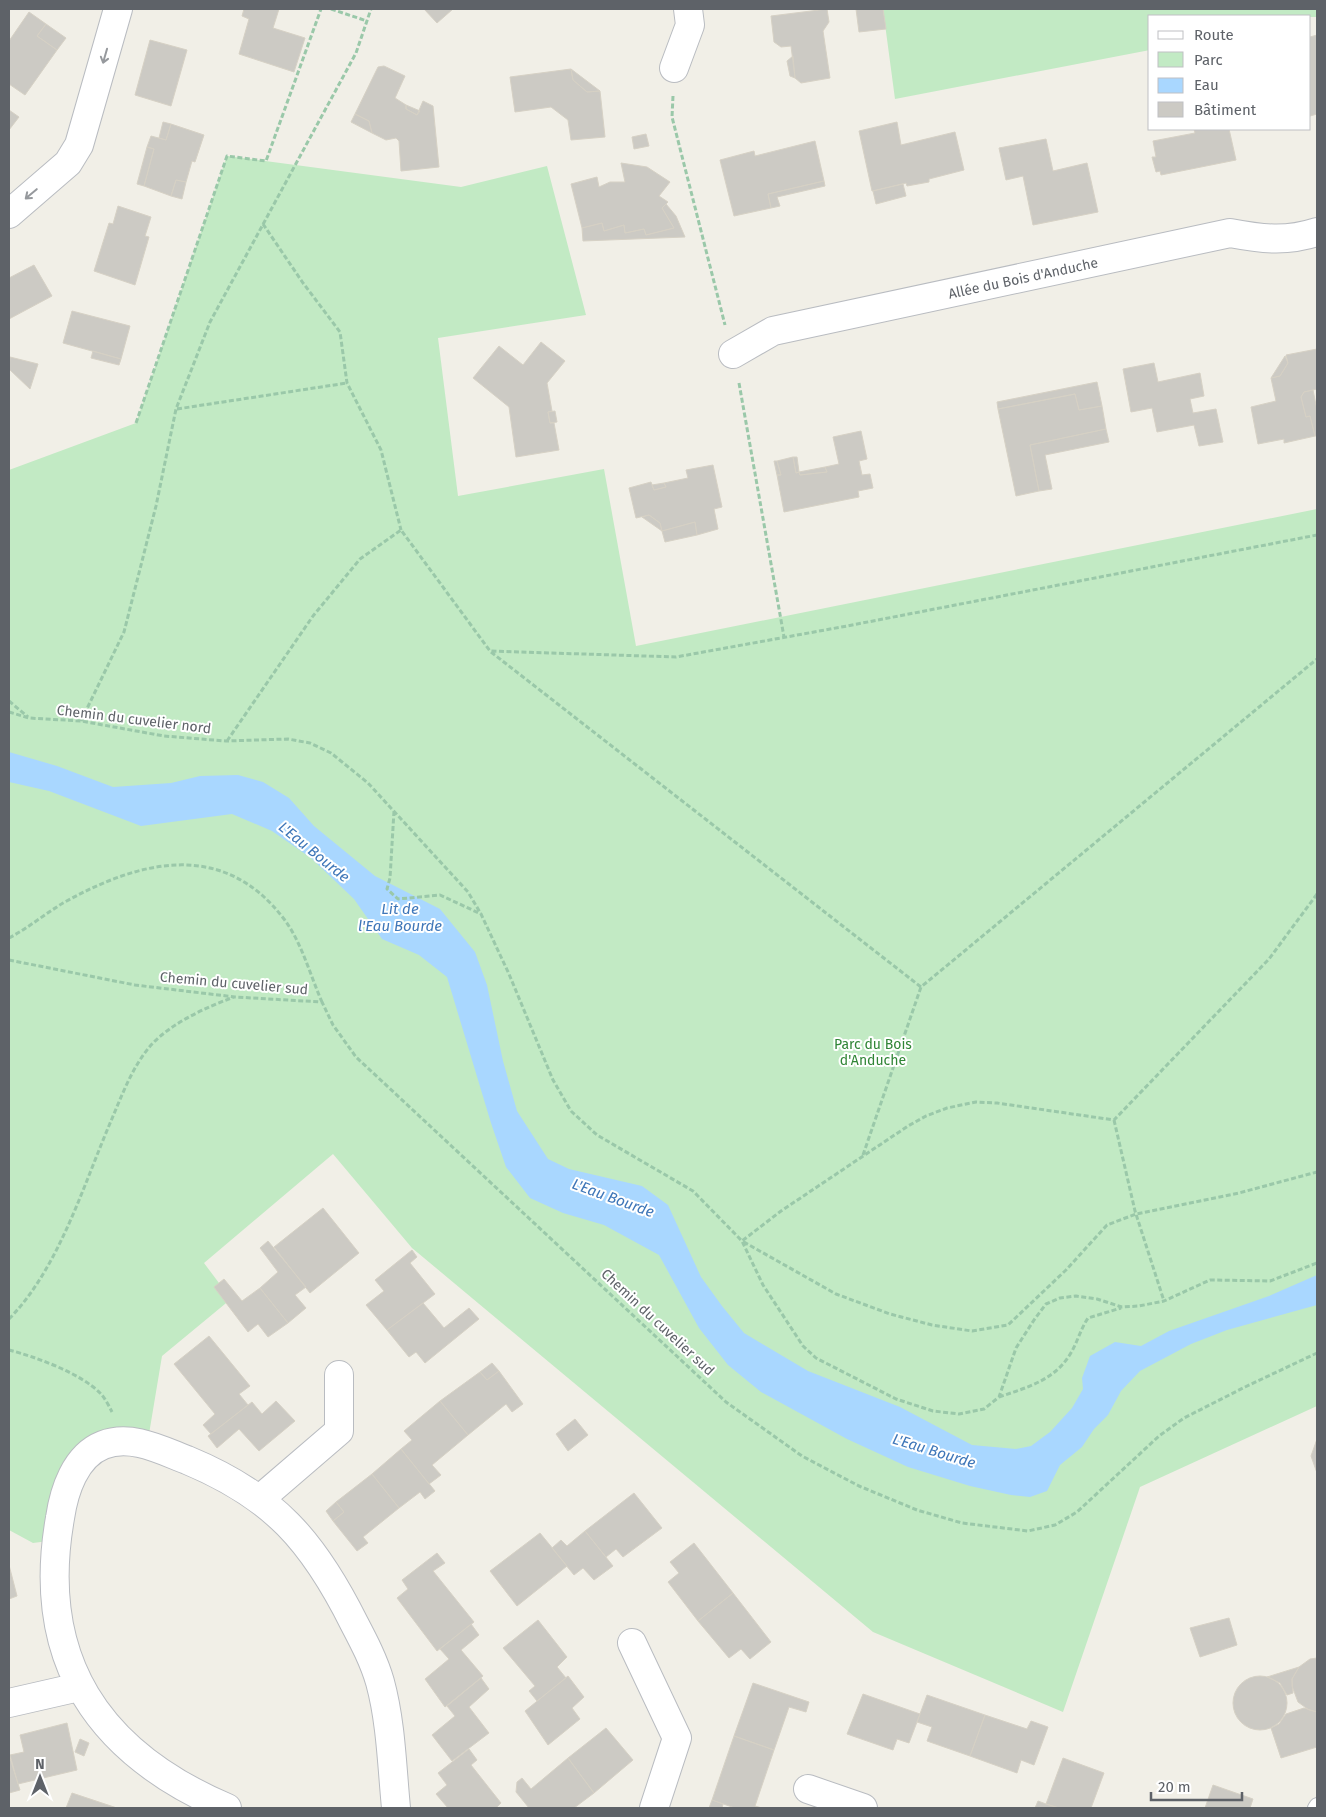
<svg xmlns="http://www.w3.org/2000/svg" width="1326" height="1817" viewBox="0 0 1326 1817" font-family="'Fira Sans',sans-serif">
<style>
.green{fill:#c2eac4}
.water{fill:#a9d7ff}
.building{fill:#cccac4;stroke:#d6d1c5}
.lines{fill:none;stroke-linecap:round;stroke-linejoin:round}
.service-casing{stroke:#b9bcc1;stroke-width:16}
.minor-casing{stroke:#b9bcc1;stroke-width:30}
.path{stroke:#9ac8a9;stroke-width:3;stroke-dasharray:5 2.5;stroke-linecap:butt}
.service{stroke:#fff;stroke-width:14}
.minor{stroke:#fff;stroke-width:28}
.oneway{stroke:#96999d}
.labels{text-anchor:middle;stroke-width:4;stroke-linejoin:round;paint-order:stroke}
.street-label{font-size:14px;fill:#5e6268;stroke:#fff}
.park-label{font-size:14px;fill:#308536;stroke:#fff}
.water-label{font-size:15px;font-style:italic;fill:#3e76b8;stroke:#fff}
</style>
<rect width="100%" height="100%" fill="#f1efe7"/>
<path class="green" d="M883 9H1317V17L1150 16V50L895 99Z
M227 156 461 187 547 166 586 315 438 338 458 496 604 469 636 646 1317 509V1406L1140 1487 1063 1712 873 1632 412 1248 333 1154 204 1263 231 1299 162 1356 149 1434 102 1445 56 1540 33 1543 9 1530V470L136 423Z"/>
<path class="water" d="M9 752 57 766 113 787 171 783 200 776 238 775 263 782 289 798 314 826 375 876 440 909 475 952 487 985 503 1061 517 1111 548 1159 569 1169 642 1186 668 1205 701 1277 722 1306 744 1333 808 1371 900 1407 972 1445 1016 1449 1031 1446 1050 1432 1072 1408 1083 1389 1082 1378 1090 1356 1115 1342 1141 1346 1169 1331 1269 1296 1317 1275V1305L1227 1330 1191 1344 1140 1371 1121 1391 1108 1415 1094 1429 1082 1447 1060 1465 1047 1491 1030 1497 1011 1495 970 1486 908 1467 847 1439 761 1392 728 1365 699 1328 659 1255 604 1225 563 1213 530 1198 506 1167 491 1123 447 977 419 955 382 939 354 899 311 858 272 831 232 814 141 826 49 791 9 782Z"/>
<path class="building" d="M244 9H279L273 28 305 38 294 72 239 54 249 19 242 16Z
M424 9H453L437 23Z
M827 9 829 22 823 31 830 78 801 83 795 78 791 46 781 47 774 42 771 16Z
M856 9H883L886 29 859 32Z
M29 12 46 24 37 36 57 50 25 95 9 84V41Z
M46 24 66 38 57 50 37 36Z
M1317 35V114L1310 116V37Z
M150 40 187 50 171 106 135 95Z
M793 56 795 78 790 76 787 61Z
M384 66 405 76 395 98 406 105V109L417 115 423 101 433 106 439 167 401 171 399 141 396 138 386 140 372 133 369 121 355 114 378 67Z
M571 69 573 80 587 92 600 91 605 137 571 140 568 120 551 107 515 112 510 77Z
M571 69 600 91 587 92 573 80Z
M406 105 420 111 417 115 406 109Z
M9 110 19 117 9 130Z
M355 114 369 121 372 133 351 122Z
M163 122 171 124 166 140 159 138Z
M897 122 901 145 955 132 964 170 929 179V182L907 186 906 183 872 191 859 131Z
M171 124 204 135 195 162 192 161 186 182 176 180 171 196 144 186 154 149 147 147 151 136 166 140Z
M1194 129H1229L1236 160 1161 175 1160 171 1156 172 1152 157H1156L1153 141 1195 133Z
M646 134 649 146 634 149 632 137Z
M1046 139 1053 171 1087 163 1098 212 1033 225 1023 176 1006 180 999 148Z
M815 141 824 181 768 194 771 208 734 216 720 160 754 151 755 156Z
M147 147 154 149 144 186 137 184Z
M621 163 647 167 670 182 659 196 668 202 662 208 674 228 646 235 644 229 625 233 624 225 604 231 602 223 582 228 571 184 597 177 599 187 610 182H625Z
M176 180 186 182 182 199 171 196Z
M824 181 825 186 777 197 780 206 771 208 768 194Z
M903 184 906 196 876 204 873 191Z
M666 204 676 216 685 237 583 241 582 228 602 223 604 231 624 225 625 233 644 229 646 235 674 228 662 208Z
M118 206 151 217 145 236 149 237 135 285 94 271 109 223 113 224Z
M34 265 52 296 9 319V278Z
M72 311 130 326 121 359 63 343Z
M541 342 565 361 547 383 552 411 548 412 550 423H554L559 450 516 457 509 407 473 378 499 346 523 365Z
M1317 349V389L1304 392 1301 397 1306 417 1310 416 1315 436 1284 443V439L1258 444 1251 407 1276 401 1271 378 1280 376 1288 363 1286 355Z
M93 351 121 359 119 365 91 358Z
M1285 356 1288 363 1280 376 1271 378Z
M10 357 38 364 30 389 9 369Z
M1154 363 1158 382 1200 373 1204 396 1190 399 1193 413 1216 409 1223 442 1199 446 1194 425 1157 432 1152 408 1131 412 1123 369Z
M1097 382 1102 406 1079 410 1075 394 998 409 997 402Z
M1313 390 1317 410V436H1315L1310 416 1306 417 1301 397 1304 392Z
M1075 394 1079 410 1102 406 1106 429 1030 445 1039 491 1016 496 998 409Z
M555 411 557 422 550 423 548 412Z
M1106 429 1109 442 1045 455 1052 489 1039 491 1030 445Z
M861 431 867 459 859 461 862 475 870 474 873 488 858 491 859 497 784 512 777 475H781L777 461 793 457 796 473 799 472 800 475 827 472 825 467 839 464 833 437Z
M793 457H797L799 472 796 473Z
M774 461H777L781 475H777Z
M713 465 722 507 714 509 718 529 697 535 695 522 662 531 660 523 649 515 636 518 629 488 651 482 654 490 666 487 664 483 688 478 686 470Z
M825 467 827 472 800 475 799 472Z
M664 483 666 487 654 490 652 485Z
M649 515 660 523 662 531 642 517Z
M695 522 697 535 665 542 662 531Z
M323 1208 359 1253 310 1293 274 1247Z
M268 1241 306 1287 295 1295 306 1308 288 1323 260 1288 278 1272 260 1248Z
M412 1250 417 1257 410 1263 435 1294 387 1330 366 1305 384 1291 375 1280Z
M224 1279 242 1301 260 1288 288 1323 268 1337 258 1324 248 1332 214 1287Z
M423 1303 444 1328 469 1308 479 1319 425 1363 416 1352 409 1357 387 1330Z
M209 1336 250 1386 239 1394 248 1405 211 1434 203 1425 215 1414 174 1364Z
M492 1363 499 1371 487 1380 480 1372Z
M499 1371 523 1404 512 1412 506 1404 468 1435 440 1401 480 1372 487 1380Z
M276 1401 295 1421 259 1451 239 1429 217 1448 208 1436 252 1402 262 1414Z
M440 1401 468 1435 432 1465 441 1475 429 1484 401 1449 412 1440 404 1431Z
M575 1419 588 1435 568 1451 556 1434Z
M1317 1439V1473L1311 1456Z
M401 1449 435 1491 425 1499 420 1492 399 1508 372 1474Z
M372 1474 399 1508 363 1537 368 1543 357 1551 333 1521 344 1512 336 1502Z
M634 1493 662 1528 623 1557 616 1549 606 1557 585 1531Z
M336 1502 344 1512 333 1521 326 1511Z
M585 1531 613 1566 594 1580 583 1568 574 1575 552 1548 561 1540 567 1546Z
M540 1533 567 1566 517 1606 490 1571Z
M694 1543 733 1593 698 1621 668 1582 679 1573 670 1562Z
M437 1553 445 1563 433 1571 474 1622 437 1651 397 1598 408 1589 402 1580Z
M9 1565 17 1596 9 1599Z
M733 1593 771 1642 750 1659 741 1649 729 1658 698 1621Z
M1229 1618 1237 1645 1200 1657 1190 1628Z
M538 1620 567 1657 557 1667 566 1678 537 1701 529 1691 535 1686 503 1648Z
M471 1624 479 1635 461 1650 483 1676 445 1707 425 1679 449 1659 440 1649Z
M1317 1658V1712L1309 1710 1298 1702 1292 1686V1679L1299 1667 1310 1659Z
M1299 1667 1292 1679 1293 1693 1287 1695 1280 1683 1267 1677Z
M1233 1703a27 27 0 1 1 54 0a27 27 0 1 1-54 0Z
M568 1676 584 1697 572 1708 580 1719 548 1745 525 1711Z
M481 1678 489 1689 469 1707 489 1733 452 1761 432 1735 455 1716 447 1706Z
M753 1683 809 1702 806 1712 789 1707 774 1750 734 1736Z
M863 1694 920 1714 909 1743 897 1739 893 1750 847 1734Z
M927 1695 985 1715 970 1756 927 1741 932 1727 917 1722Z
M1304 1708 1317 1712V1747L1281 1758 1271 1728 1279 1724 1286 1714Z
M985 1715 1027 1729 1031 1721 1048 1727 1034 1765 1021 1760 1017 1773 970 1756Z
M67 1723 77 1770 18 1784 10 1755 24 1752 20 1735Z
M606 1728 633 1760 594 1793 568 1758Z
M734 1736 774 1750 755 1806 762 1808H735L712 1800Z
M80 1739 89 1743 84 1756 75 1752Z
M469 1749 477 1760 471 1765 501 1803 496 1808H448L436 1794 447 1785 438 1773Z
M9 1755 20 1790 9 1793Z
M568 1758 594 1793 574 1808H529L516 1792 517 1782 522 1778 531 1789Z
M1063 1758 1104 1773 1091 1808H1059L1046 1804Z
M1213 1785 1253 1799 1250 1808H1205Z
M72 1793 117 1808H66Z
M712 1800 723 1804 722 1808H709Z
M1038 1801 1046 1804 1059 1808H1035Z"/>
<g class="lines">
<g class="service-casing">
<path id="service" d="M1315 1808 1317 1805"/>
</g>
<g class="minor-casing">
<path id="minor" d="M674 68 690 25 688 9
M9 214 68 163 79 145 118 9
M733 354 773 331 1230 233C1262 239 1286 242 1317 232
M260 1499 339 1431V1375
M632 1643 677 1738 654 1808
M9 1703 79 1687
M808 1789 863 1808
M227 1808C98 1753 35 1660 60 1518 64 1491 75 1456 103 1445 131 1434 161 1450 187 1460 274 1496 313 1541 354 1623 364 1642 374 1661 380 1682 391 1722 392 1767 396 1808"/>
</g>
<path class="path" d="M331 9 367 21
M673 96 672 117 725 325
M263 224 303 283 340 332 347 383 381 450 401 530
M739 383 784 637
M177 409 347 383
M136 423 227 156 266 161 321 9
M491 652 921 987 1317 659
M9 701 28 717
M9 712 29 718 81 721 164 736 226 741 288 739 310 743 331 753 368 783 468 892 481 914 509 974 553 1080 571 1111 597 1135 693 1191 742 1241 763 1285 803 1346 816 1358 896 1399 933 1411 959 1414 984 1409 999 1397 1016 1348 1034 1320 1046 1304 1060 1298 1076 1296 1097 1299 1122 1307 1139 1306 1164 1301 1210 1280 1270 1281 1317 1263
M81 721 124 632 156 506 176 409 210 322 356 53 371 9
M227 741 313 616 360 559 401 530 490 651 676 657 847 626 1317 535
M394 811 390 878 387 889 398 899 440 895 481 914
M1317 894 1269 959 1114 1120 997 1103 976 1102 947 1108 926 1116 908 1126 781 1211 742 1241 836 1294 890 1314 932 1325 972 1331 1008 1325 1066 1270 1107 1225 1136 1214 1239 1193 1317 1172
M9 938C28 928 45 914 63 903 140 860 223 839 284 919 302 943 310 975 322 1002
M9 960 135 985 235 997 322 1002 333 1025 356 1057 726 1402 802 1456 859 1486 917 1510 962 1523 1028 1531 1055 1525 1077 1512 1159 1436 1184 1418 1245 1387 1317 1353
M1114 1120 1135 1211 1164 1301
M863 1155 921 987
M9 1319C59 1268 83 1186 111 1121 122 1095 133 1065 152 1044 173 1022 207 1007 234 997
M9 1350C36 1357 80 1373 100 1393 105 1398 109 1406 112 1412
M999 1397C1025 1388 1053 1381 1069 1356 1077 1344 1080 1330 1088 1318L1121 1308"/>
<use href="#service" class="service"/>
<use href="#minor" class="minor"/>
</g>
<defs><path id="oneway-shaft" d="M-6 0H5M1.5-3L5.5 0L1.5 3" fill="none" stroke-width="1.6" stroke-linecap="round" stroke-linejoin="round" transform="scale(1.25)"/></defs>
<g class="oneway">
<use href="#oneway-shaft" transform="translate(105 56) rotate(106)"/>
<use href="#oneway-shaft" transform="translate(31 194) rotate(140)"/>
</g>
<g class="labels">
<g class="street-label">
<text transform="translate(1023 278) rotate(-12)" y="5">Allée du Bois d'Anduche</text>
<text transform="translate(134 719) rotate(7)" y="5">Chemin du cuvelier nord</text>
<text transform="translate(234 983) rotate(5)" y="5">Chemin du cuvelier sud</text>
<text transform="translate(658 1322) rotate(43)" y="5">Chemin du cuvelier sud</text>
</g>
<g class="park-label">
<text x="873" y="1049">Parc du Bois<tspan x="873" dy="16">d'Anduche</tspan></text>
</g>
<g class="water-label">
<text transform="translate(314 852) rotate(39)" y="5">L'Eau Bourde</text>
<text x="400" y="914">Lit de<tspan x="400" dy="17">l'Eau Bourde</tspan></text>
<text transform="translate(613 1198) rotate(20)" y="5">L'Eau Bourde</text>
<text transform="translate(934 1451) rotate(17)" y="5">L'Eau Bourde</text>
</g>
</g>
<rect width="1326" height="1817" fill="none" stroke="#5e6268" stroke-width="20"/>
<rect x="1148" y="15" width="162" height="115" fill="#ffffff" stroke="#bfc0c3"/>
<rect x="1158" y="31" width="25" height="8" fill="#ffffff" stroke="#bfc0c3"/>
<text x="1194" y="40" font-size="15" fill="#5e6268">Route</text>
<rect x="1158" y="52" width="25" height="15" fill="#c2eac4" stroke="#bfc0c3"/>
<text x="1194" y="65" font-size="15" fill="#5e6268">Parc</text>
<rect x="1158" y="78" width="25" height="15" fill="#a9d7ff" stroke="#bfc0c3"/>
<text x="1194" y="90" font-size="15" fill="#5e6268">Eau</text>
<rect x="1158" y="102" width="25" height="15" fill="#cccac4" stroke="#bfc0c3"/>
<text x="1194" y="115" font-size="15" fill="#5e6268">Bâtiment</text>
<g transform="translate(40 1777)" stroke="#ffffff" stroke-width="4" paint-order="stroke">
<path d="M0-4L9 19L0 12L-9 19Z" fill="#5e6268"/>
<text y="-8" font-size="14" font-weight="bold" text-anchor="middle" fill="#5e6268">N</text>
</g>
<path d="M1151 1792v8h91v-8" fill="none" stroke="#5e6268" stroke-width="2.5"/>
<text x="1158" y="1792" font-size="15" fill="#5e6268" stroke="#ffffff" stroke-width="4" paint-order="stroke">20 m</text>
</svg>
